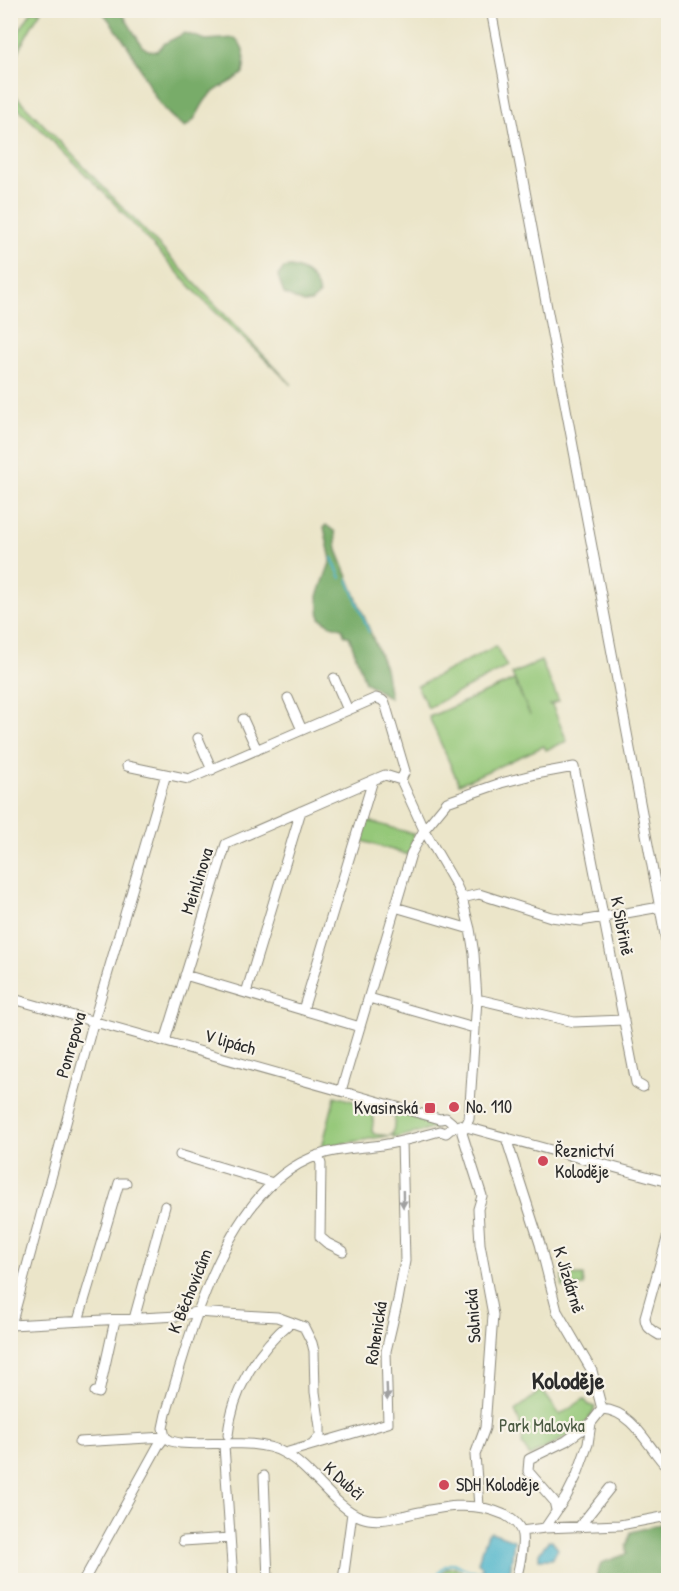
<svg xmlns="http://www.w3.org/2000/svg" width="679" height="1591" viewBox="0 0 679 1591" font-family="'Patrick Hand',sans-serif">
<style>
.green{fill:#95c879;stroke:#607a52;stroke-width:1.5}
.forest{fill:#78ac69;stroke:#526c4a;stroke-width:1.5}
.water{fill:#4bb4ca;stroke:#3b707a;stroke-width:1.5}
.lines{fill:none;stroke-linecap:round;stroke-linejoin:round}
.stream{stroke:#4bb4ca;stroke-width:2}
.minor-casing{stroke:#8b887a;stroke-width:11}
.minor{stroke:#fff;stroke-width:9}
.oneway{fill:#a0a0a0}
.poi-dot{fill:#d1495b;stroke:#f7f3e8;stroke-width:2}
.labels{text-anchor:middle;stroke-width:4.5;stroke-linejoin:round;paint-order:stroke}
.street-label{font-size:18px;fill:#2b2b2b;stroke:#f7f3e8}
.poi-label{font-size:18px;fill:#2b2b2b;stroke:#f7f3e8;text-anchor:start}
.park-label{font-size:18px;fill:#4b5a42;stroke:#f7f3e8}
.district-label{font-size:24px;font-weight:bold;fill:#2b2b2b;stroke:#f7f3e8}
</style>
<rect width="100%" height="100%" fill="#f7f3e8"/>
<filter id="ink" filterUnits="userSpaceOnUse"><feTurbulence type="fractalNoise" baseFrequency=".0167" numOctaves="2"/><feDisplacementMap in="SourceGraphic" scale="12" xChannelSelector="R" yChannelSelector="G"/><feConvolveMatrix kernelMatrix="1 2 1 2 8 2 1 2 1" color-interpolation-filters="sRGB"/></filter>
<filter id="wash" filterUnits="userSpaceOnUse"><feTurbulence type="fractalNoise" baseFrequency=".008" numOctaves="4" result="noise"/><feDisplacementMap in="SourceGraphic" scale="24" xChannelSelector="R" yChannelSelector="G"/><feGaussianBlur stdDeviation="1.35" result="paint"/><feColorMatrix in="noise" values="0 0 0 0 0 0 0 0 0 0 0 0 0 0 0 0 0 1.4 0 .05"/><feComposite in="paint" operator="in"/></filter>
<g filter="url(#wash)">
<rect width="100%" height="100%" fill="#ebe5c9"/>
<path class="green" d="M32 11H41C28 31 16 52 11 75V49L17 34Z
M10 86 13 93C107 190 199 288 292 385L204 301 112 201 39 128 11 102Z
M496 646 507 667 428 708 417 686Z
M541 661 559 701 549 705H552L567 741 546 750 544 746 459 784 429 717 514 680 530 715 512 674Z
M365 820 414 834 409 855 359 840Z
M335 1096 384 1110V1113L376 1112 374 1114 372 1131 374 1134 389 1136 393 1133 395 1117 387 1113V1109L437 1124 436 1128 394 1138 393 1135 322 1147Z
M583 1275 584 1286 563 1287 562 1276Z
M542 1390 560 1415 584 1399 589 1405 595 1407C589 1430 550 1445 530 1456L522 1445 523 1431 515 1411Z
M455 1567 473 1580H436L447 1568Z"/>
<path class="forest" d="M102 11H121L142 46 148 50 157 51 165 43 185 33 206 40 235 38C245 46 246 61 243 73 233 83 218 86 208 97 199 107 197 121 185 127 152 106 148 79 129 48 121 35 111 23 102 11Z
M291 267C306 270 316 278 319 295L311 302 304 303 284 294 278 276 284 268Z
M11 450 15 451C18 466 21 482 11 494Z
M326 525 335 532 337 550 385 668 390 698 365 682 349 636H345L342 628 331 625 320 618 318 596 331 560 324 527Z
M668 1522V1580H595L601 1563 627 1554 626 1546 631 1532Z"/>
<path class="water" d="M491 1532 514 1540 509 1580H489L487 1576 480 1571 483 1568 478 1562 488 1534Z
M552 1540 558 1549 552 1559H539V1553L548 1541Z"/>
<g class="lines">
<path class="stream" d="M332 558 341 578
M348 579 369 632
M433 1580 445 1566 453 1563 471 1571H480"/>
</g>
</g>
<g filter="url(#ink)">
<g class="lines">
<g class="minor-casing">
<path id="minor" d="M491 10 668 951
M334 678 348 710
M288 698 302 730
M243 719 257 750
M198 738 212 770
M127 766 189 779 376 698 382 700 385 703 405 771 401 780
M166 774 92 1027 11 1325 178 1316 196 1312 277 1317 304 1327 312 1343 314 1351 315 1392 320 1427V1436L313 1444
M401 780 424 830 456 885 462 898 470 929 474 954 477 999 469 1119 462 1133 482 1196 478 1209 480 1244 493 1315 485 1428 475 1455 479 1506
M657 891 668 881
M462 898 479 894 551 917 581 921 660 907
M395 907 470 929
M185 975 360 1027
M246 993 301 811
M10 998 440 1119 446 1118 452 1123V1128
M369 998 474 1028
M477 999 574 1022 624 1020
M303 1010 373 780
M165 1041 226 844 373 780 385 775 401 780
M341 1091 411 854 424 830 447 802 501 783 536 774 574 767 636 1083 643 1087
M459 1125 668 1182
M506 1138 540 1244 557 1311 592 1371 602 1409
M180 1155 273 1183
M318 1155 321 1164 320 1237 327 1243 343 1251
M134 1319 165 1206
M78 1321 119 1183H126
M659 1335C651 1330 645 1327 645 1317L668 1235
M95 1392 99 1393 115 1320
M602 1409C634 1411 648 1448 668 1468
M228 1435C232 1391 257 1350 291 1322
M165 1437 163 1428 166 1414C191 1331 226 1186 319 1155 339 1148 362 1148 382 1145 402 1142 421 1136 440 1131L446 1133 452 1128 462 1126
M165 1437 171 1441 180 1443C211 1446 258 1438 284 1453 312 1468 334 1507 361 1517 374 1522 389 1519 402 1516 437 1508 471 1499 505 1515 512 1519 521 1526 522 1535 524 1549 519 1567 516 1580
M79 1442 165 1437
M224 1445 233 1580
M285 1453 388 1423 386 1351 398 1300 405 1261 402 1141
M264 1476 268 1580
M556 1510 554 1501 528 1471 529 1459 566 1441 591 1423
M579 1527 610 1488
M545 1528 566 1497 577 1475 588 1444 591 1423 602 1409
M521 1531 545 1528 620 1525 668 1516
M183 1541 230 1538
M84 1580 158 1446 165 1437
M343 1580 352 1513"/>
</g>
<use href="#minor" class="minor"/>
</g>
<defs><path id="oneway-solid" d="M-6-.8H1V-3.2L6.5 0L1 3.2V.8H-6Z" transform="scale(1.5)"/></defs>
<g class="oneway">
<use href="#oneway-solid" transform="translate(403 1199) rotate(89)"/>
<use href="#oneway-solid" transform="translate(387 1392) rotate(88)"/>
</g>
</g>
<g class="poi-dot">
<circle cx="454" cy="1107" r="6"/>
<rect x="424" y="1102" width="12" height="12" rx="3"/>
<circle cx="543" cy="1161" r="6"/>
<circle cx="444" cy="1485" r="6"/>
</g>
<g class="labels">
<g class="street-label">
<text transform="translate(197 881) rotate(-72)" y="6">Meinlinova</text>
<text transform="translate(622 926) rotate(79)" y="6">K Sibřině</text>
<text transform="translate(230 1042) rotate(16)" y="6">V lipách</text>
<text transform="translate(71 1045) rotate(-74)" y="6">Ponrepova</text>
<text transform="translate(569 1280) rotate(73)" y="6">K Jízdárně</text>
<text transform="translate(190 1291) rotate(-68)" y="6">K Běchovicům</text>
<text transform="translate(473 1316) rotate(-94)" y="6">Solnická</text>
<text transform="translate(376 1333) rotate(-81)" y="6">Rohenická</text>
<text transform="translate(344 1481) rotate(42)" y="6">K Dubči</text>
</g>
<g class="poi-label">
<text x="466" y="1113">No. 110</text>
<text x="418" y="1114" text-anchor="end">Kvasinská</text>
<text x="555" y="1157">Řeznictví<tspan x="555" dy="21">Koloděje</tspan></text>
<text x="456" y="1491">SDH Koloděje</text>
</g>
<g class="park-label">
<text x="542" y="1432">Park Malovka</text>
</g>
<g class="district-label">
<text x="568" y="1389">Koloděje</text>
</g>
</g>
<rect width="679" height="1591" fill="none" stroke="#f7f3e8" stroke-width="36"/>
</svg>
